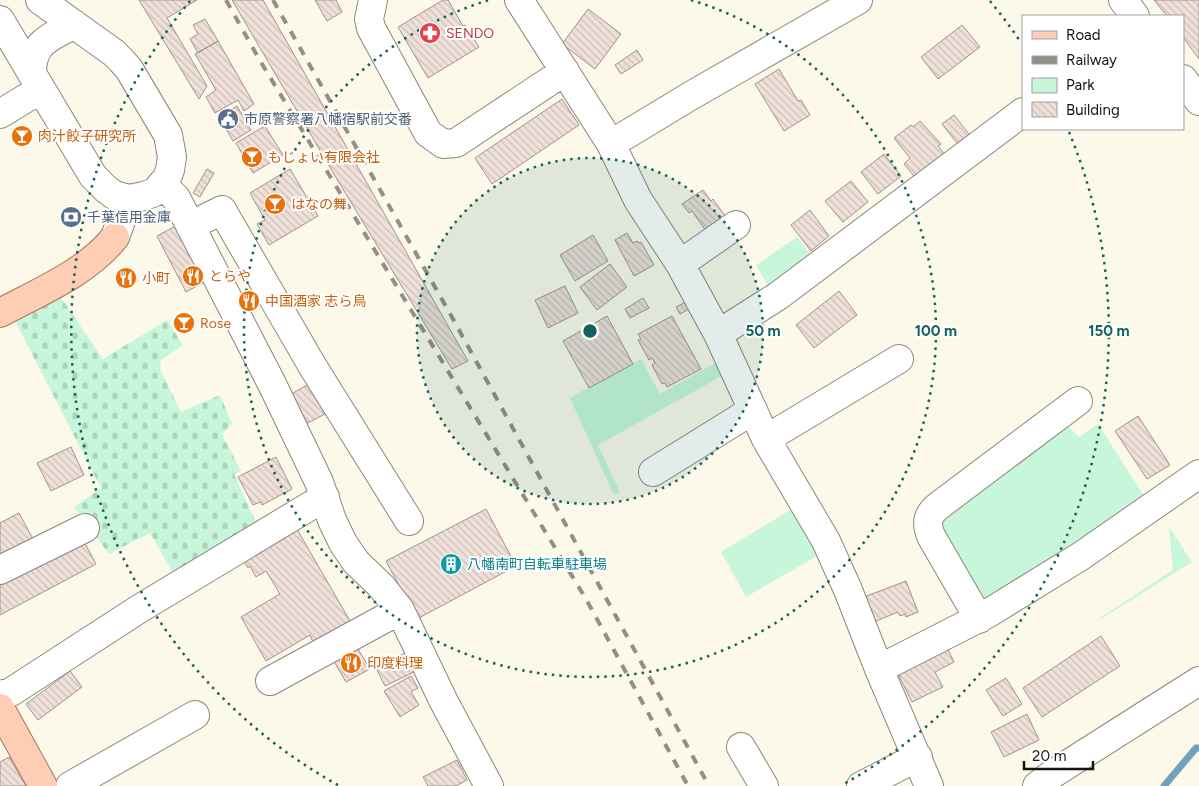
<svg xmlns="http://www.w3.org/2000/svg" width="1199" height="786" viewBox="0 0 1199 786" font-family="Figtree,'Noto Sans JP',sans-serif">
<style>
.green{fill:#c8f6da}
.cemetery{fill:url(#cemetery-stones)}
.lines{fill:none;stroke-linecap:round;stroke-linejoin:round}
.stream{stroke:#71a1bc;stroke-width:7}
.building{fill:url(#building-back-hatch);stroke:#a1938d}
.minor-casing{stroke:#8b877a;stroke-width:30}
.major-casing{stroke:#ab765a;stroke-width:30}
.minor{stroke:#fff;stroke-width:28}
.major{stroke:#fdcdb5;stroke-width:28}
.rail{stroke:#928f85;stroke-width:4;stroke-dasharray:9 9;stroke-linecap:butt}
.ring{fill:none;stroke:#14625d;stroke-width:2.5;stroke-dasharray:2.5 5}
.labels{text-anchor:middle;stroke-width:4;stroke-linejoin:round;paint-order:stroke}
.health-label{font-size:14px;fill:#be3a42;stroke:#fff;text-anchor:start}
.service-label{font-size:14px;fill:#4e5e75;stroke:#fff;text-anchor:start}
.food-label{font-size:14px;fill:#c56008;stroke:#fff;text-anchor:start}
.culture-label{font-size:14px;fill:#0d838f;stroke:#fff;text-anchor:start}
.centre{fill:#14625d;stroke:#fff;stroke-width:2.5}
.ring-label{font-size:15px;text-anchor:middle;font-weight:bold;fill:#14625d;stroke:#fff;stroke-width:4;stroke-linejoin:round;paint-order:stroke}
</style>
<defs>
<pattern id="cemetery-stones" width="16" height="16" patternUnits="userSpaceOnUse" patternTransform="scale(1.25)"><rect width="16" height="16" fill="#c8f6da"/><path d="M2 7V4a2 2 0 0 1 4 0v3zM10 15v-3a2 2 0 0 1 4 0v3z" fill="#abd2ba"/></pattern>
<pattern id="building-back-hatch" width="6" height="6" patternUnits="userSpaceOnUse" patternTransform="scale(1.25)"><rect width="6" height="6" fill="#efe0d9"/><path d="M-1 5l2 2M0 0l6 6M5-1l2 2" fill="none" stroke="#ccbfb9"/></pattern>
</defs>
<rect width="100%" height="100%" fill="#fdf9ea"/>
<path class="green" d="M797 237 815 261 773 294 756 265Z
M641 359 660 394 717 362 727 373 598 445 620 493 614 495 570 398Z
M1057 424 1070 428 1079 437 1098 424 1148 502 981 607 931 520Z
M795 507 822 553 746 597 721 552Z
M1169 527 1192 562 1101 619 1100 618 1173 570Z"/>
<path class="cemetery" d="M60 296 103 359 167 320 183 345 161 360 160 369 181 412 220 395 232 424 222 434 241 471 234 474 258 527 173 573 150 533 109 554 74 507 101 488 15 321Z"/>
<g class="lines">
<path class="stream" d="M1164 786 1196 748H1199"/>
</g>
<path class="building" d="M139 0H197L167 18 207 86 199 99Z
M232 0H263L468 361 452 369 335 176Z
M315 0H336L342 12 327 21Z
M443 0H448L463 26 465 25 479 47 428 78 398 27Z
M1154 0H1199V59L1183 37V16H1167Z
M588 9 621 34 595 69 562 44Z
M205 19 218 41 198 53 190 39 198 34 193 25Z
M962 25 980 47 938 79 921 57Z
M218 41 254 104 244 111 238 100 215 113 206 97 216 90 195 54Z
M637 50 643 60 621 74 615 65Z
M779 69 798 101 801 100 810 115 784 131 755 84Z
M562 99 579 125 492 184 475 158Z
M237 106 251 130 233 141 219 117Z
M954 115 972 138 961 148 942 124Z
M920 121 941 144 938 146 947 157 918 181 904 164 910 158 894 138 911 125 913 127Z
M265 126 283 155 253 173 236 143Z
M884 154 901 176 878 194 861 172Z
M207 169 214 173 200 197 193 193Z
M290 169 318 216 269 245 257 224 265 220 250 193Z
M851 181 868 202 843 222 825 201Z
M703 190 711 201 713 199 725 216 706 231 692 211 689 213 682 204Z
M810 210 829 236 811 251 791 225Z
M179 224 208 280 186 292 157 236Z
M627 233 633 243 637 241 638 243 641 242 654 265 634 276 615 240Z
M593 235 608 261 575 281 560 255Z
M610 264 627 287 597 310 580 287Z
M565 286 578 313 548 328 535 300Z
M839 291 857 315 814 348 796 325Z
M643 298 649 308 630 318 625 309Z
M688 301 691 308 680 314 676 307Z
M607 316 633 364 589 388 563 341Z
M672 316 701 369 667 387 665 383 662 384 652 365 655 363 652 358 649 360 638 340 641 339 638 334Z
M309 384 325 414 302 426 286 397Z
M1138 416 1170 465 1147 479 1115 431Z
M71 447 84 475 51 491 37 463Z
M276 457 292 489 262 505 260 502 253 505 238 477Z
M486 509 516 566 417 619 386 561Z
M19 513 33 539 0 556V523Z
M294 524 350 621 313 642 310 635 266 661 241 617 280 594 266 571 256 577 250 566 248 568 243 560Z
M82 538 96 564 0 615V582Z
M906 581 918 612 906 617 905 614 900 616 898 612 874 622 864 597Z
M1101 636 1120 666 1042 717 1023 688Z
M355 644 370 669 346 682 332 658Z
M947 647 954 662 935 672 943 687 912 702 897 672Z
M405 653 414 672 385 686 376 668Z
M70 671 82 687 38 720 26 704Z
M411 676 418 688 411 692 419 705 400 717 384 691Z
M1006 678 1022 704 1003 716 986 690Z
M1027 714 1039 740 1004 757 991 732Z
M9 757 26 786H0V762Z
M457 760 467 780 456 786H428L423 777Z"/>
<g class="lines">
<g class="minor-casing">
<path id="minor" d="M373 0 369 19 371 28 428 133 443 144 456 143 565 71
M519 0 611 144 638 200 680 264 718 334 766 439 826 541 848 590 879 669 929 786
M1123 0 1135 16
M0 20 93 176 106 189 114 195 129 199 144 196 155 192 167 178 170 170 172 157 168 135 129 69 121 60 114 53 40 0
M32 74C32 41 49 39 74 24
M1183 79 1199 101
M0 114 41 89
M611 144 692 95 858 0
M163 185 176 198 273 386 319 482 332 520 343 543 356 562 381 586 400 610 443 700 489 786
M190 226 222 210 313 367 409 521
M115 237 129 199
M680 264 736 225
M718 334 778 296 1023 112
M766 439 899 359
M653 472 753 410
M0 570 85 528
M979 619 931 536C926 523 927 516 937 507L1078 401
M879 669 987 614 1081 556 1199 474
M270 681 400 610
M0 695 11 692 139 609 325 497
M741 747 764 786
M70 786 195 715
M861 786 918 757
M1037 786 1051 775 1199 681"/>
</g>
<g class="major-casing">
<path id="major" d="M0 313C39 292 88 272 115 237
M0 708 43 786"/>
</g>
<use href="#minor" class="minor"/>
<use href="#major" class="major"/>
<path class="rail" d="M226 0 259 59 586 599 688 786
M273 0 453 319 709 786"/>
</g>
<circle cx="590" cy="331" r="173" fill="#14625d" fill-opacity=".12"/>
<g class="ring">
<circle cx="590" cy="331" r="173"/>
<path d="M691 0A346 346 0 1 1 489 0"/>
<path d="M338 785A519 519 0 0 1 190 1M990 1A519 519 0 0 1 1020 41M1069 132A519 519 0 0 1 842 785"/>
</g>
<defs>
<g id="pharmacy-disc" transform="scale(1.125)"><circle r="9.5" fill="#e0444e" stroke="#fff"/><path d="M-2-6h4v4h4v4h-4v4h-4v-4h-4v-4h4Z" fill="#fff"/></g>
<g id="civic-disc" transform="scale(1.125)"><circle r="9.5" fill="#5c6f8a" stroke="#fff"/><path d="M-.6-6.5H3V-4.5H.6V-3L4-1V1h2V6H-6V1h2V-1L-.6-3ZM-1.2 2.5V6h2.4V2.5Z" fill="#fff"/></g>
<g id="bar-disc" transform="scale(1.125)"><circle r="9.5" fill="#e8710a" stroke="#fff"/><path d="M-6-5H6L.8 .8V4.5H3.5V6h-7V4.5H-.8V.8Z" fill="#fff"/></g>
<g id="bank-disc" transform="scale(1.125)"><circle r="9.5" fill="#5c6f8a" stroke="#fff"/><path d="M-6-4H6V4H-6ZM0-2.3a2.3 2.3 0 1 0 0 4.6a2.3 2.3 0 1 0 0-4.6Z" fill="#fff"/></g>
<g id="restaurant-disc" transform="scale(1.125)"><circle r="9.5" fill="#e8710a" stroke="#fff"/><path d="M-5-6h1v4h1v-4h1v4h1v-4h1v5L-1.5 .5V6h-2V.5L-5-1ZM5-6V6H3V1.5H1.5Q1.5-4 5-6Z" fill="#fff"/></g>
<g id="building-disc" transform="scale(1.125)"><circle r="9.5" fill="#0f9aa8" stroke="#fff"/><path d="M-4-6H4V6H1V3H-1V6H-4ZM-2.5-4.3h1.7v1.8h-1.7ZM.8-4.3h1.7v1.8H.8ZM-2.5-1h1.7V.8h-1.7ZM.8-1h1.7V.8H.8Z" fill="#fff"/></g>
</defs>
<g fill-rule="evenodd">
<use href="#pharmacy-disc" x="430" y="33"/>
<use href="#civic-disc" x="228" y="119"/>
<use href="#bar-disc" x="22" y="136"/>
<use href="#bar-disc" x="252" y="157"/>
<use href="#bar-disc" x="275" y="204"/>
<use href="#bank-disc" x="71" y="217"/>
<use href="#restaurant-disc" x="193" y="276"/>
<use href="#restaurant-disc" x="126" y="278"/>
<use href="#restaurant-disc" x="249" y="301"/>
<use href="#bar-disc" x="184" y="323"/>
<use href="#building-disc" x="451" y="564"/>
<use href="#restaurant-disc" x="351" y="663"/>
</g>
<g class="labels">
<g class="health-label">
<text x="446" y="38">SENDO</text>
</g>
<g class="service-label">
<text x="244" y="124">市原警察署八幡宿駅前交番</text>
<text x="87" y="222">千葉信用金庫</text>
</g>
<g class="food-label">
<text x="38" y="141">肉汁餃子研究所</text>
<text x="268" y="162">もじょい有限会社</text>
<text x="291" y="209">はなの舞</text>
<text x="209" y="281">とらや</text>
<text x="142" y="283">小町</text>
<text x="265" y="306">中国酒家 志ら鳥</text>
<text x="200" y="328">Rose</text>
<text x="367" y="668">印度料理</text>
</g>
<g class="culture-label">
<text x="467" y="569">八幡南町自転車駐車場</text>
</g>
</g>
<circle cx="590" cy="331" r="8" class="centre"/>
<g class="ring-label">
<text x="763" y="336">50 m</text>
<text x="936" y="336">100 m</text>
<text x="1109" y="336">150 m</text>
</g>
<rect x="1022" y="15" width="162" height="115" fill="#ffffff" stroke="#a1a19f"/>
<rect x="1032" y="31" width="25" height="8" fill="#fdcdb5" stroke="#a1a19f"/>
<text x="1066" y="40" font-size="15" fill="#14130e">Road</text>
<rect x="1032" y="56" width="25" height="8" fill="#928f85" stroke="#a1a19f"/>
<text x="1066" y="65" font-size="15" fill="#14130e">Railway</text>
<rect x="1032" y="78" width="25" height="15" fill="#c8f6da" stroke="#a1a19f"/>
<text x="1066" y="90" font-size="15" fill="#14130e">Park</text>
<rect x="1032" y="102" width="25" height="15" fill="url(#building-back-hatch)" stroke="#a1a19f"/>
<text x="1066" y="115" font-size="15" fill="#14130e">Building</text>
<path d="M1024 761v8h69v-8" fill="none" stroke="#14130e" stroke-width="2.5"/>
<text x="1032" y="761" font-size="15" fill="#14130e" stroke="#ffffff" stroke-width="4" paint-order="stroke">20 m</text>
</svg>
